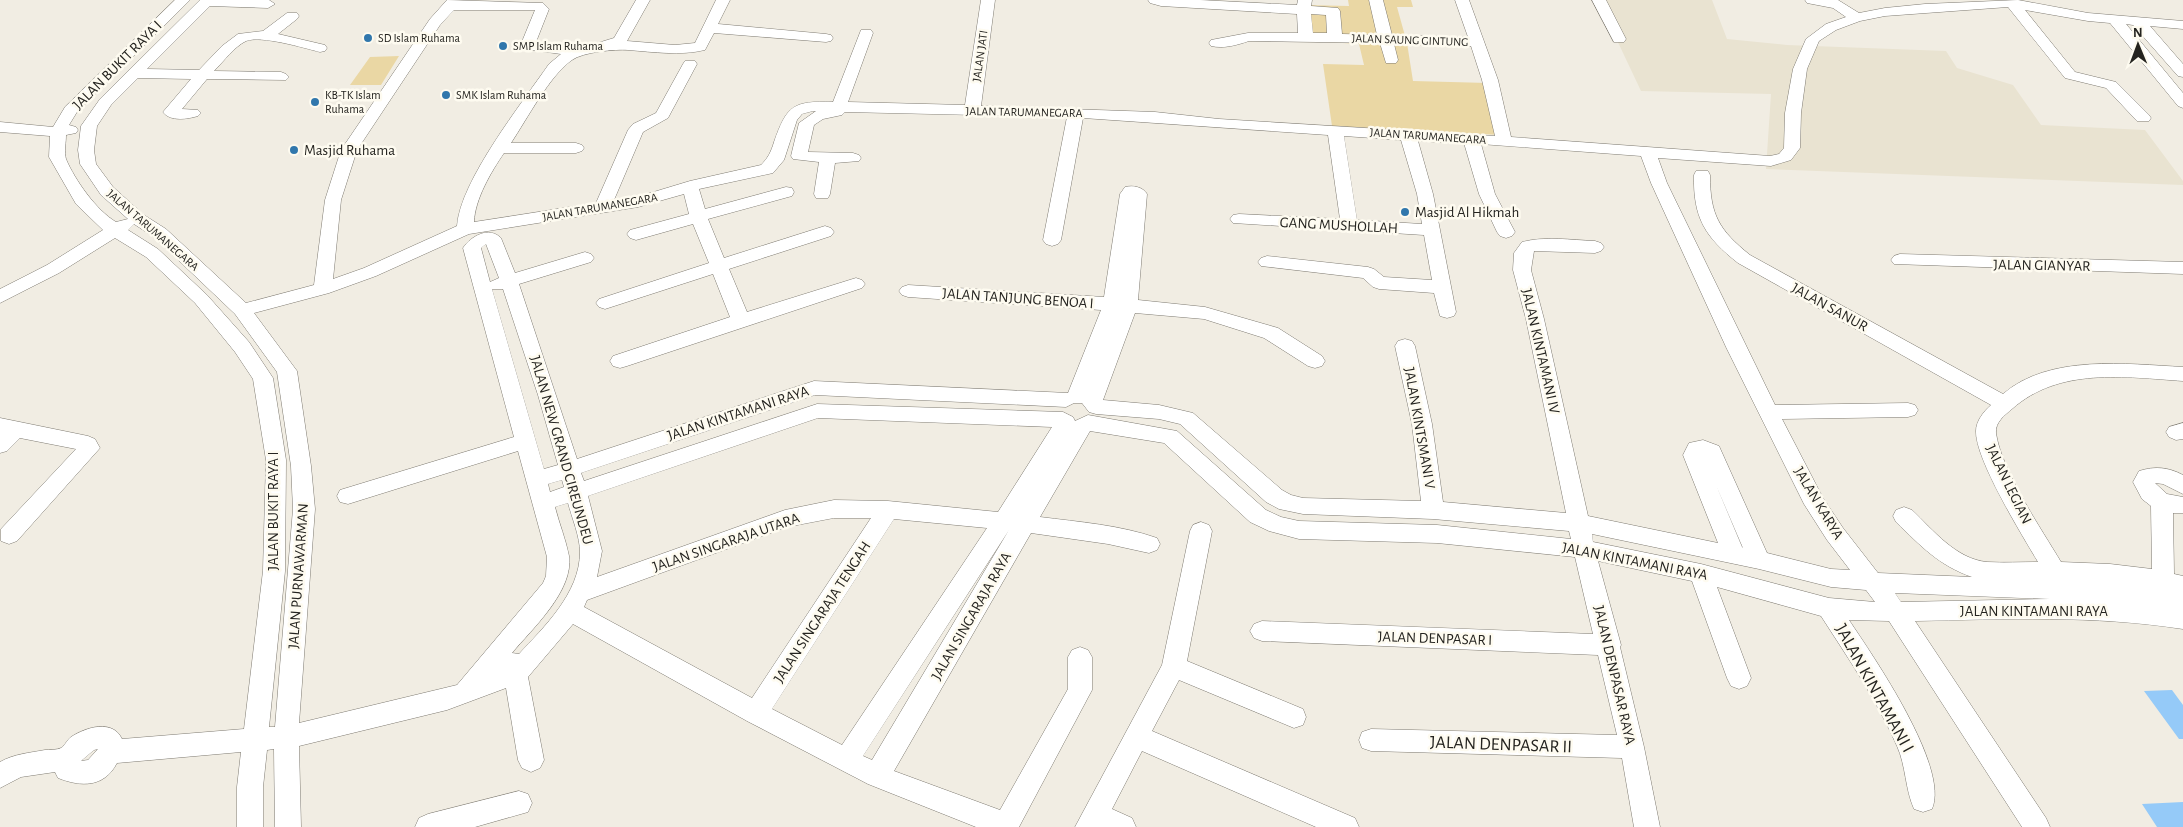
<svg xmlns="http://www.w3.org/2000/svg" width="2183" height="827" viewBox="0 0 2183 827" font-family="'Alegreya Sans',sans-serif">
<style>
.built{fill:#e9e3d1}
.green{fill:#ead7a4}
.water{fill:#95caf8}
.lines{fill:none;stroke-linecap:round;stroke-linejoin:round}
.minor-casing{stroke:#7f7b72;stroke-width:1}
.minor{fill:#fff;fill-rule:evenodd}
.poi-dot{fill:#3177ac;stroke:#fefbf0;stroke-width:2}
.labels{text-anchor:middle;stroke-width:5;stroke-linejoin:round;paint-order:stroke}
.far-poi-label{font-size:12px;fill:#252420;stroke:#fefbf0;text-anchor:start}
.far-street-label{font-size:12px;fill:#252420;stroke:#fefbf0}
.street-label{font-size:15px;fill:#252420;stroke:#fefbf0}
.poi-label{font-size:15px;fill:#252420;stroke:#fefbf0;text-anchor:start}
.near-street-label{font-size:18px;fill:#252420;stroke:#fefbf0}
</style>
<rect width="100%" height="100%" fill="#f1ede3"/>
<path class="built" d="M1598 0H1712L1727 39 1787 45 1946 51 1957 68 2013 85 2041 125 2145 130 2183 181V185L1766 169 1771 94 1641 91Z"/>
<path class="green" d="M1348 0H1411L1413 7H1397L1407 43 1413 81 1488 83 1501 135 1332 126 1323 64 1364 65 1359 44 1310 41 1303 5 1349 6Z
M399 56 381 85H350L370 57Z"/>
<path class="water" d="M2172 690 2183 705V739H2179L2144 691Z
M2183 802V827H2157L2142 804Z"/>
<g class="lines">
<g class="minor-casing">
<path id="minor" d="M175 0H190L77 112 69 125 76 127 78 130 76 133 66 135C66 142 64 152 66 159 75 180 96 210 116 222L128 219 101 195 80 164 78 150 81 126 100 99 200 0H269L275 4 268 8 210 6 147 69 199 70 222 46 238 34 263 31 287 13H297L299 16 297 19 278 34 325 45 327 48 325 51 320 52C304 48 261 35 246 41 234 47 224 61 214 71L281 72 286 74 289 77 286 80 207 79 182 109 198 110 201 113 198 116C188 119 170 122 163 112L191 79 138 78 111 105 97 126 94 150 96 164 113 187 144 215 166 229 246 303 314 285 325 200 341 150 430 19 447 0 543 3 549 9 536 42 581 48 614 38 636 0H650L627 41 675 45 695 43 716 0H730L718 24 826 34 831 35 833 38 831 41 826 42 714 33 705 50C680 56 654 52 628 50 615 49 583 52 572 60 550 75 527 119 511 143H576L582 145 584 148 582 151 576 153H504C491 172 475 199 474 222L596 203 628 130 633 124 656 113 683 64 685 61H695L697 64 668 118 643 132 614 200 637 197 690 181 761 165C768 158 771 152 774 142 787 105 793 101 833 102L861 30H871L873 33 848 102 965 105 981 0H995L981 106 1155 112 1219 119 1495 136 1482 80 1471 46 1394 44 1398 60 1396 63H1386L1380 43 1249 41C1237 45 1224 49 1211 46L1209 43 1211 40 1248 33H1298L1297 14 1161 6 1150 3 1148 0H1200L1297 5 1298 0H1312L1311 6 1338 8 1340 11 1342 34 1377 35 1369 0H1383L1392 35 1468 37 1455 0H1469L1498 80 1511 137 1770 156 1779 154 1784 148 1785 113 1793 69 1806 39 1826 24 1846 17 1833 8 1807 3 1805 0H1838L1859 13 1885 8 1925 4 2018 0 2088 13 2183 21V29L2150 26 2183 64V77L2178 76 2133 25 2126 24 2183 93V108L2178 106 2110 23 2088 21 2025 10 2075 72 2116 82 2149 115 2151 118 2149 121H2137L2106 88 2065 78 2008 7 1885 16 1860 21 1836 30 1819 41 1807 69 1801 113 1800 148 1791 160 1771 166 1658 158 1667 183 1775 405 1908 403 1915 405 1918 410 1915 415 1908 417 1782 419 1823 498 1843 528 1878 573 1972 577C1938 565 1921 546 1896 522L1893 516 1896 510 1904 507 1912 510C1933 530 1956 559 1987 562 2004 563 2021 562 2038 562 2022 535 1975 459 1976 431 1976 421 1984 411 1991 405L1738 263C1705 237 1693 218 1694 175L1696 171H1708L1710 175C1710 215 1719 230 1750 255L2003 394C2049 354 2127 364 2183 367V381C2125 377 2059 367 2012 409 2005 415 1995 422 1996 433 2001 470 2042 530 2061 562L2110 564 2152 569 2151 506 2142 499 2133 482 2139 471C2155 466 2168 467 2183 475V494L2163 484 2155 483 2167 494 2183 497V513H2173L2174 574 2183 576V629C2094 615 2005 619 1915 621L2046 818 2050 827H2022L1889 621 1849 620C1873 656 1950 767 1932 809L1923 812 1914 809C1905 789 1906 766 1897 746 1877 700 1848 658 1821 616L1717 587 1751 678 1747 686 1739 689 1731 686 1727 678 1692 581 1598 561 1621 645 1620 647 1644 747 1660 827H1634L1622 758 1371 751 1362 748 1359 740 1362 732 1371 729 1617 735 1598 655 1262 641 1254 638 1250 631 1254 624 1262 621 1593 634 1575 557 1437 543 1299 539 1269 531 1250 522 1164 443 1090 431 1040 517C1079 522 1120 525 1157 538L1160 544 1157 550 1149 553 1108 544 1031 533 894 771 1000 810 1068 689V657L1072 650 1080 647 1088 650 1092 657V690L1019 827H976L868 784 747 721 573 624 528 677 544 760 540 768 531 772 522 768 518 760 506 688 447 710 299 746 301 827H275L274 749 267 750 263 787V827H237V787L241 752 117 763C104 788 81 787 58 778L55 772 21 777 0 788V762C14 754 29 753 45 750 49 750 57 750 61 748 64 747 67 740 71 737 86 727 113 719 122 739L244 729 263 571 266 460 253 379 235 352 195 303 146 257 115 238 59 273 0 303V289L47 265 103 230 76 204 49 157 50 136 0 132V122L53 127 65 107ZM454 10H535L521 44 525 49 561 54 549 64C522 103 460 181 457 226L364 268 333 279 341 200 357 150 440 25ZM1311 14 1326 15 1327 33H1313ZM813 111H816L799 123 791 156 793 159 819 162 814 194 816 198H828L830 194 835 163 859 161 861 158 859 155 853 153 808 152 814 125 823 119 842 115 845 112 1067 117 1043 240 1046 244 1052 246 1058 244 1061 240 1083 118 1328 135 1340 219 1239 214 1233 215 1230 219 1233 223 1424 235 1432 280 1384 277 1374 269 1368 267 1267 256 1261 258 1258 262 1261 266 1363 278 1373 287 1379 289 1434 293 1440 316 1447 318 1454 316 1456 312 1433 194 1418 141 1464 143 1479 194 1497 232 1500 236 1506 238 1512 236 1515 232 1495 194 1481 144 1641 156 1651 183 1726 347 1804 504 1827 540 1850 570 1831 569 1767 553 1719 446 1703 440 1689 443 1683 455 1718 543 1588 516 1544 319 1531 270 1534 251 1595 253 1601 251 1604 247 1601 243 1595 241C1571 240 1545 236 1522 242L1514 253 1513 270 1526 319 1566 513 1443 502 1432 424 1415 346 1412 341 1405 339 1398 341 1395 346 1412 424 1421 501 1303 498 1291 495 1282 490 1193 413 1159 405 1103 400 1135 313 1204 319 1264 338 1308 366 1315 368 1322 366 1325 361 1322 356 1278 328 1205 307 1138 300 1147 194C1143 187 1133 185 1125 187L1120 194 1104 297 908 285 902 287 899 291 902 295 908 297 1101 310 1068 393 814 381 577 459 519 284 591 262 594 258 591 254 585 252 515 273 501 238C489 226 471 236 463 248L514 437 340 490 337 496 340 502 348 504 518 451 547 557 546 576 543 583 457 685 299 723 315 509 311 466 297 371 254 313 329 293 376 276 469 234 638 207 684 194 689 214 630 230 627 234 630 238 636 240 693 224 709 263 599 299 596 303 599 307 605 309 713 274 730 317 613 356 610 361 613 366 620 368 627 366 862 288 865 284 862 280 856 278 747 312 729 269 831 236 834 232 831 228 825 226 724 258 708 219 792 196 794 192 792 188 786 187 705 209 699 189 773 173 784 160 797 120 802 114ZM1344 136 1401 140 1417 194 1422 224 1357 220ZM134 224 154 237 235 314 277 372 291 466 293 509 275 727H269L285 571 286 460 273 378 249 342 207 295 158 249 128 230ZM486 244 499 278 490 282 481 248ZM492 289H503L538 395 558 465 544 469ZM815 395 1066 407 1074 403H1082L1089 412 1096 414 1159 419 1180 424 1266 502 1279 509 1303 514 1433 519 1569 531 1571 539 1437 525 1299 521 1281 517 1266 510 1177 431 1088 415 1075 421 1073 417 1063 412 817 404 584 481 581 473ZM818 418 1052 427 998 512 888 501 834 500 785 510 597 577 602 551 588 496ZM562 480 564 487 550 492 548 484ZM1716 485 1743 548 1742 547ZM568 503C572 518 580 537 580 552 580 593 544 627 519 654L512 653C532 629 574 591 569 556 566 540 559 523 555 507ZM834 518H871L752 698 584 607 587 600 787 527ZM894 519 987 528 842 745 772 709ZM1009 530 872 760 863 756ZM1592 534 1759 569 1831 587 1866 590 1875 602 1829 598 1701 564 1593 542ZM1895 593 2050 599 1901 602ZM94 750 98 749 88 760 81 761Z
M1592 0H1606L1626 39 1624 42H1614Z
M1900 254 2183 262V274L1894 264 1891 260 1894 256Z
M0 418 88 436 95 439 100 448 17 541 9 544 1 541V529L76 449 20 438 7 451 0 453Z
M2183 423V439L2176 440 2169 437 2166 432 2169 427Z
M1201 522 1209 525 1212 531 1187 661 1303 709 1306 717 1303 725 1294 728 1179 680 1152 731 1355 818 1359 827H1316L1142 751 1112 809 1132 818 1136 827H1075L1162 665 1190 531 1193 525Z
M519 791 528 794 532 803 528 812 475 827H415L419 818 428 814Z"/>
</g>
<use href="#minor" class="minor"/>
</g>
<g class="poi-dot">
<circle cx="368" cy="38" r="5"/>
<circle cx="503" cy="46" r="5"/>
<circle cx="446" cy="95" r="5"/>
<circle cx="315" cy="102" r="5"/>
<circle cx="294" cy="150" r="5"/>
<circle cx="1405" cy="212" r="5"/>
</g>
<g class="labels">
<g class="far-poi-label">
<text x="378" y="42">SD Islam Ruhama</text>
<text x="513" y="50">SMP Islam Ruhama</text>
<text x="325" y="99">KB-TK Islam<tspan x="325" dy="14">Ruhama</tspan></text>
<text x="456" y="99">SMK Islam Ruhama</text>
</g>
<g class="far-street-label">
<text transform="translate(1410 40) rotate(2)" y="4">JALAN SAUNG GINTUNG</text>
<text transform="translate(980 56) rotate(-82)" y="4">JALAN JATI</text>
<text transform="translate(1024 112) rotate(1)" y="4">JALAN TARUMANEGARA</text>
<text transform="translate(1428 136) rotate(4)" y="4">JALAN TARUMANEGARA</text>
<text transform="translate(600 207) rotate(-10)" y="4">JALAN TARUMANEGARA</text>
<text transform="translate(153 230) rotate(41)" y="4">JALAN TARUMANEGARA</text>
</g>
<g class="street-label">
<text transform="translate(117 65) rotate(-45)" y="5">JALAN BUKIT RAYA I</text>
<text transform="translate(1339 225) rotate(3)" y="5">GANG MUSHOLLAH</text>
<text transform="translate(2042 265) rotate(1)" y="5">JALAN GIANYAR</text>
<text transform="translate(1018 298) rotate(4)" y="5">JALAN TANJUNG BENOA I</text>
<text transform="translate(1830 307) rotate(29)" y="5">JALAN SANUR</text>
<text transform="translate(1541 351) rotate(77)" y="5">JALAN KINTAMANI IV</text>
<text transform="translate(738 413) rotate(-18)" y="5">JALAN KINTAMANI RAYA</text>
<text transform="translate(1420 428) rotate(80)" y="5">JALAN KINTSMANI V</text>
<text transform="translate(562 450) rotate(74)" y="5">JALAN NEW GRAND CIREUNDEU</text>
<text transform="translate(2009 484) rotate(64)" y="5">JALAN LEGIAN</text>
<text transform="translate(1819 503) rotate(59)" y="5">JALAN KARYA</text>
<text transform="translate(273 511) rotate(-90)" y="5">JALAN BUKIT RAYA I</text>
<text transform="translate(726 542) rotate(-19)" y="5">JALAN SINGARAJA UTARA</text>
<text transform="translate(1635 561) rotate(11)" y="5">JALAN KINTAMANI RAYA</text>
<text transform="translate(298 576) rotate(-86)" y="5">JALAN PURNAWARMAN</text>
<text x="2034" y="616">JALAN KINTAMANI RAYA</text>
<text transform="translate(822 612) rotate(-57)" y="5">JALAN SINGARAJA TENGAH</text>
<text transform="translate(971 616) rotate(-60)" y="5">JALAN SINGARAJA RAYA</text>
<text transform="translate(1435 638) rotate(2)" y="5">JALAN DENPASAR I</text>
<text transform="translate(1615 675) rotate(77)" y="5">JALAN DENPASAR RAYA</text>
</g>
<g class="poi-label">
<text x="304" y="155">Masjid Ruhama</text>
<text x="1415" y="217">Masjid Al Hikmah</text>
</g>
<g class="near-street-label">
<text transform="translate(1875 688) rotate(61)" y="6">JALAN KINTAMANI I</text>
<text transform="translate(1501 744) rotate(2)" y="6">JALAN DENPASAR II</text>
</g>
</g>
<g transform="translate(2138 45) rotate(359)" stroke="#fefbf0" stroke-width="4" paint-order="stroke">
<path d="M0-4L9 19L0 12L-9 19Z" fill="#252420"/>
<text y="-8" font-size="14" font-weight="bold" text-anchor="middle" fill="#252420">N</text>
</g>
</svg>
